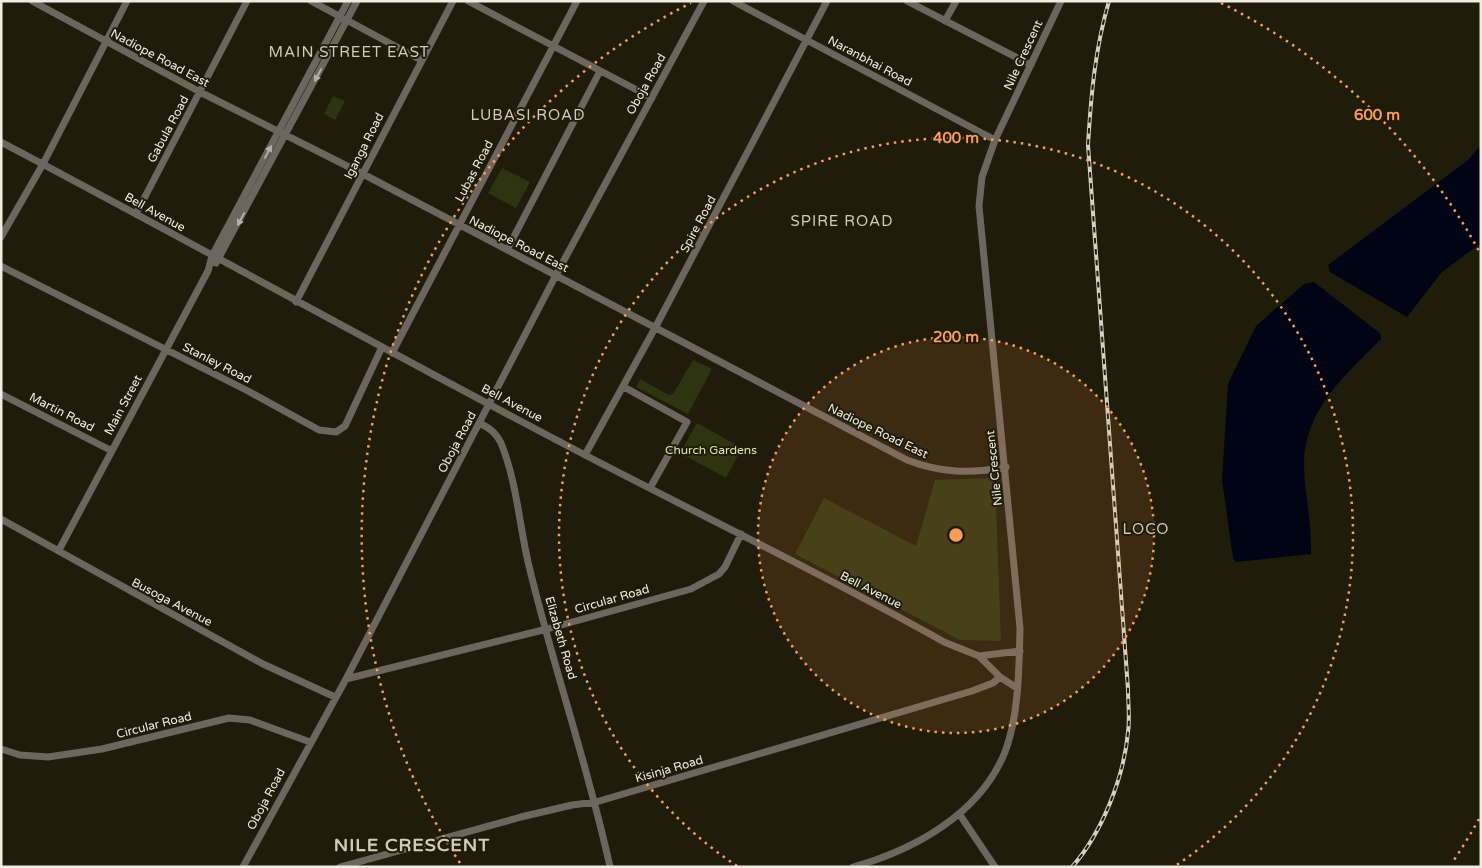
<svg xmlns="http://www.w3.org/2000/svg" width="1482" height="868" viewBox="0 0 1482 868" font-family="'Varela Round',sans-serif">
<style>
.green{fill:#2f3410}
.water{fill:#000414}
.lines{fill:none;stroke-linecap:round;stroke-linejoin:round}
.minor{stroke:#6d665f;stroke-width:7}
.rail-casing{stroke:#d3d1c4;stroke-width:4}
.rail{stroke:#1f1c0a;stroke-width:2;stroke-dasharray:5.5;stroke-linecap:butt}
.oneway{fill:#b4b0a6}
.ring{fill:none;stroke:#fd9c56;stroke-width:2.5;stroke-dasharray:2.5 5}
.labels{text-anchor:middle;stroke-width:4;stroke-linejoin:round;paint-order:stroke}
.street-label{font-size:12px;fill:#efede1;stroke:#1f1c0a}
.park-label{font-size:12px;fill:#dde8a2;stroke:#1f1c0a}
.quarter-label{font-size:15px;letter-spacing:1px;fill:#d1ccb6;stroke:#1f1c0a}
.district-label{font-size:18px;font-weight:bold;letter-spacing:1px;fill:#d1ccb6;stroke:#1f1c0a}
.centre{fill:#fd9c56;stroke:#1f1c0a;stroke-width:2.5}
.ring-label{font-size:15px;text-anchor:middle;font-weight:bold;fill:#fd9c56;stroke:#1f1c0a;stroke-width:4;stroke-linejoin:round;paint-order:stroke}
</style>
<rect width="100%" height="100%" fill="#1f1c0a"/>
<path class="green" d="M333 96 345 101 335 120 324 114Z
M502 168 530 182 516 208 488 193Z
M693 360 712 369 688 414 636 387 640 379 669 395 673 394Z
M697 423 742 448 726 478 680 453Z
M995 478 1001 641 960 640 795 554 824 498 916 546 935 480Z"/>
<path class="water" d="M1481 145V243L1442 272 1407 317 1330 272 1328 265 1468 160Z
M1314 282 1381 334V339C1345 375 1303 411 1304 466 1305 496 1312 525 1311 554L1236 562 1233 558 1222 480 1228 384 1256 326 1304 284Z"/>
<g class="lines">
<path class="minor" d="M32 1 200 92 363 174 907 460C941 473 970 474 1006 467
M311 1 421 60
M468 1 652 98
M733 1 995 140
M907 1 1031 65
M945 21 956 1
M1 142C197 245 391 354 587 456 706 518 827 576 944 642L979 656 1020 651
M136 214 247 1
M1 237 43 164 127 1
M507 250 600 71
M216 263 357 1
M1 266 248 391 319 430 336 432 345 426 382 347
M296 302 453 1
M392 353 577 1
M624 387 687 422 650 488
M1 394 112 451
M479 423C490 428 496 433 501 443 517 482 519 525 529 566 553 667 588 765 610 867
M585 455 655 328 827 1
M1 519 263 664 335 697
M59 550 208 271 212 256 348 1
M979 656 1000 677 1017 688
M346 679 547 629 691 589 719 574 725 567 741 534
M1 749 20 755 48 757 102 749 229 718 250 720 310 742
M960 815 995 867
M243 867 346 679 556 275 704 1
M340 867 521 817 572 805 596 802 972 691 993 683 1000 677
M853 867C914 850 980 814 1005 752 1019 715 1019 668 1020 628L979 206 982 177 995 140 1061 1"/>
<g class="rail-casing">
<path id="rail" d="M1072 867C1102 833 1124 777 1128 732 1130 718 1128 704 1128 689L1088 145C1091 95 1095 49 1109 1"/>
</g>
<use href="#rail" class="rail"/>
</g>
<defs><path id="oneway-solid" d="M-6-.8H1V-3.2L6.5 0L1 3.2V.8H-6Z" transform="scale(1.25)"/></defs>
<g class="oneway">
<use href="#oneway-solid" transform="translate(318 75) rotate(118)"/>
<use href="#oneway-solid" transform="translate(268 152) rotate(-62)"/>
<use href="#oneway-solid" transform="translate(241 219) rotate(118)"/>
</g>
<circle cx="956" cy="535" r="198" fill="#fd9c56" fill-opacity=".12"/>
<g class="ring">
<circle cx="956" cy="535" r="198"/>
<path d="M737 866A397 397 0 1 1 1175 866"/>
<path d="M1479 819A595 595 0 0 1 1452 863M460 863A595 595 0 0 1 691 3M1221 3A595 595 0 0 1 1479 251"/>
</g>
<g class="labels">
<g class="street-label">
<text transform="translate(1023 55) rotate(-65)" y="4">Nile Crescent</text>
<text transform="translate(160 58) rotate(28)" y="4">Nadiope Road East</text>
<text transform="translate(870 61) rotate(28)" y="4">Naranbhai Road</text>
<text transform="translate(646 84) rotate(-61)" y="4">Oboja Road</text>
<text transform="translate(168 129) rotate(-62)" y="4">Gabula Road</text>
<text transform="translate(364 146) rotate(-63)" y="4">Iganga Road</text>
<text transform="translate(474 171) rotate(-62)" y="4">Lubas Road</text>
<text transform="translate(155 212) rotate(29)" y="4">Bell Avenue</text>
<text transform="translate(698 224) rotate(-62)" y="4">Spire Road</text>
<text transform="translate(519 244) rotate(27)" y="4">Nadiope Road East</text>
<text transform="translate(217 363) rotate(27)" y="4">Stanley Road</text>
<text transform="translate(512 403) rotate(28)" y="4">Bell Avenue</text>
<text transform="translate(123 405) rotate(-62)" y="4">Main Street</text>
<text transform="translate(62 412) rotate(27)" y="4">Martin Road</text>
<text transform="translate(878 431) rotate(26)" y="4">Nadiope Road East</text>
<text transform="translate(457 442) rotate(-62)" y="4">Oboja Road</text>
<text transform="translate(994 468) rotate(-96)" y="4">Nile Crescent</text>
<text transform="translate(871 590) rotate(27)" y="4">Bell Avenue</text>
<text transform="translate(612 599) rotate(-16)" y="4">Circular Road</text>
<text transform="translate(172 602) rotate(28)" y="4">Busoga Avenue</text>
<text transform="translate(561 638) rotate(74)" y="4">Elizabeth Road</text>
<text transform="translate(154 725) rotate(-14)" y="4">Circular Road</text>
<text transform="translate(669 769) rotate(-16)" y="4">Kisinja Road</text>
<text transform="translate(266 799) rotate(-62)" y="4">Oboja Road</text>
</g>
<g class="park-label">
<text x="711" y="454">Church Gardens</text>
</g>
<g class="quarter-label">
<text x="349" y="57">MAIN STREET EAST</text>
<text x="528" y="120">LUBASI ROAD</text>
<text x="842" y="226">SPIRE ROAD</text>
<text x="1146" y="534">LOCO</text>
</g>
<g class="district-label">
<text x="412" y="851">NILE CRESCENT</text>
</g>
</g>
<circle cx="956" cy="535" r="8" class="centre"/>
<g class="ring-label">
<text x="1377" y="120">600 m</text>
<text x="956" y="143">400 m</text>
<text x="956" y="342">200 m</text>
</g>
<rect width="1482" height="868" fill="none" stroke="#efede1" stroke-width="5"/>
</svg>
